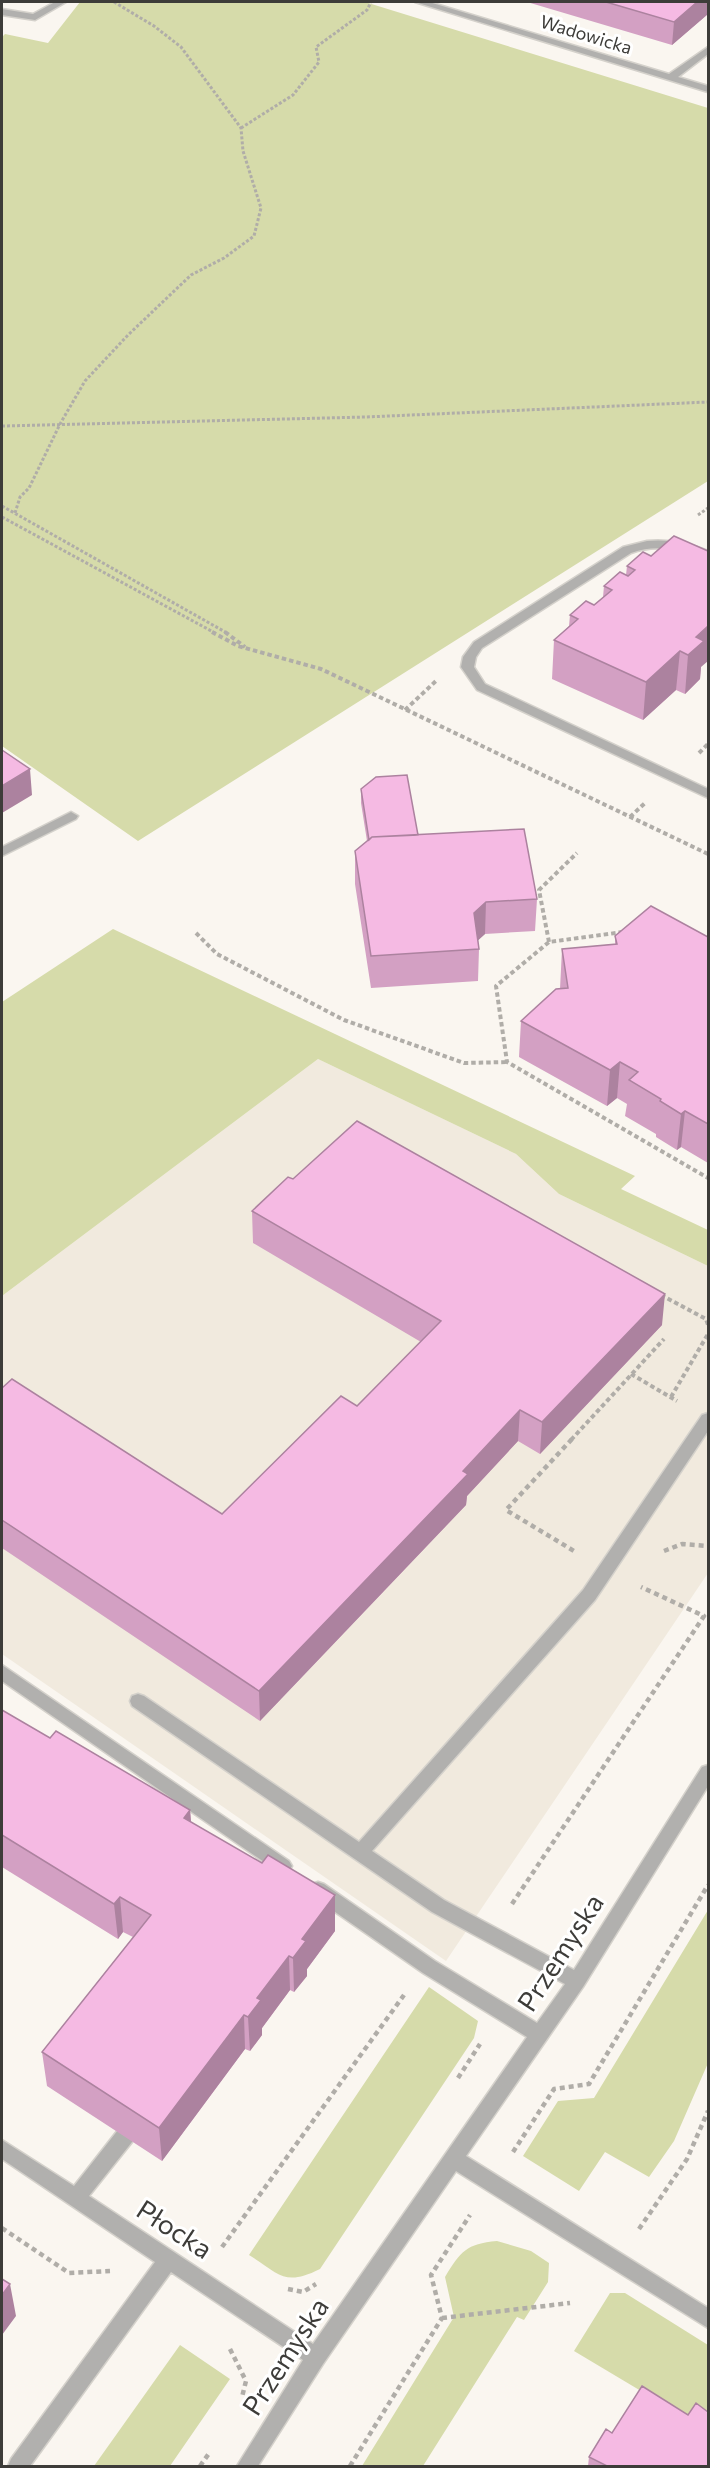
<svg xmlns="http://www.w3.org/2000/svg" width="710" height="2468" viewBox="0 0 710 2468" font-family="Commissioner,sans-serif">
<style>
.built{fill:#f1eade}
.green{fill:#d6dbaa}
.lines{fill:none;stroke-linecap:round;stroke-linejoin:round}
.minor-casing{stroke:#d4d1cb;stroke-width:3}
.path-far2{stroke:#b0ada8;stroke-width:3;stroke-dasharray:3 2;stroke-linecap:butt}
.path-far1{stroke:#b0ada8;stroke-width:4;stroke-dasharray:4.5 3;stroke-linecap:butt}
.path{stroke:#b0ada8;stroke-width:4.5;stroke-dasharray:5 4;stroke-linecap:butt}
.minor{fill:#b1b0ae;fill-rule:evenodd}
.wall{fill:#d3a0c3}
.shaded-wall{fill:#ac829f}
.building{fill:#f5bae3;stroke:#ac829f;stroke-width:1.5}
.labels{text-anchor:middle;stroke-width:6;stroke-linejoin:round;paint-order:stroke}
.far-street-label{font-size:18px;fill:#3d3c39;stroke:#fff}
.near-street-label{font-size:27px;fill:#3d3c39;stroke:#fff}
</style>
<rect width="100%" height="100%" fill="#faf6f0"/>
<path class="built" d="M318 1059 516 1154 559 1194 708 1266V1573L446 1961 2 1654V1296Z"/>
<path class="green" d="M80 2H365L708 108V481L138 841 2 746V37L5 34 48 43Z
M113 929 635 1176 621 1189 708 1230V1266L559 1194 516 1154 318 1059 2 1296V1002Z
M708 1910V2063L674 2141 649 2177 605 2152 579 2191 523 2156 558 2101 594 2098Z
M429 1987 478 2021 474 2038 320 2269C284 2287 280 2274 249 2255Z
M497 2241 531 2251 549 2263 548 2282 524 2320 517 2317 423 2466H362L454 2317 445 2277C461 2251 466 2244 497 2241Z
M610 2293H625L708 2345V2431L574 2351Z
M180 2345 230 2379 170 2466H94Z"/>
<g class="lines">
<g class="minor-casing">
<path id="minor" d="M55 2H66L35 20 2 15V9L33 14Z
M415 2H429L669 74 708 47V54L678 77 708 86V92Z
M647 541C669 539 689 543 708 551V559C679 553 663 542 631 553L482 648 476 657 474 667 485 684 708 789V798L477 690 461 667 463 657 474 642 623 547Z
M71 812 78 816 76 819 2 856V847Z
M708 1413V1431L595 1600 372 1851 444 1900 574 1970 702 1767 708 1765V1786L583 1987 466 2156 708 2308V2328L456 2171 323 2364 258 2466H237L303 2360 171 2272 30 2466H8L11 2459 155 2262 2 2159V2140L74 2186 118 2130 125 2127 132 2130 134 2136 132 2142 89 2196 313 2344 527 2037 423 1973 312 1896 309 1890 312 1884 318 1882 324 1884 435 1961 537 2023 565 1984 432 1912 132 1706 130 1701 132 1696 138 1694 144 1696 359 1842 583 1590 702 1415Z
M2 1665 289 1861 292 1866 289 1871 283 1874 277 1871 2 1681Z"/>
</g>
<path class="path-far2" d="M241 128 293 95 319 62 316 47 367 10 371 2
M2 426 366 417 708 402
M2 506 227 633
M15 513 20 497 29 488 60 424 85 381 128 335 191 275 224 258 254 236 261 208 243 151 241 128 181 47 154 26 114 2
M698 515 708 508
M2 517 215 633"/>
<path class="path-far1" d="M212 632 238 646 321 669 708 854
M225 632 245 647
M405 710 437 680
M699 753 708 744
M630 817 645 803
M623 932 549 942 496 986 507 1062 708 1178
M196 933 217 954 344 1020 464 1063 507 1062
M549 942 539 890 577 853
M661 1295 706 1319 708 1325
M631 1374 677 1401
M671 1397 708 1334
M571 1440 664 1339"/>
<path class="path" d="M572 1439 506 1510 574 1551
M664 1551 682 1544 708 1546
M512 1904 704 1616 641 1587
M458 2078 480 2044
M513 2152 554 2089 589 2084 708 1885
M2 2228 69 2273 110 2271
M639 2229 687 2159 708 2111
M222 2247 404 1995
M288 2289 303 2292 316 2284
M442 2318 570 2303
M230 2349 246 2381 242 2397
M200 2466 210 2452
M350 2466 442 2318 431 2275 470 2215"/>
<use href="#minor" class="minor"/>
</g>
<path class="wall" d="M527 2H708V14L672 45Z
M643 552 701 667 700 679 685 694 676 690 643 720 552 679 554 640 569 626 570 615 594 605 603 597 604 586 626 575 627 566Z
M361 789 418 835 537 899 535 931 485 934 478 940 479 949 478 981 371 988 355 884V851L367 841 361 803Z
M615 936 708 937V1163L681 1147 677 1150 656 1137V1134L625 1116 627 1104 617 1098 607 1106 519 1057 521 1021 560 989 562 949 615 944Z
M293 1179 662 1325 540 1454 518 1441 467 1496 466 1505 260 1721 2 1548V1388L222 1514 357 1406 421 1342 253 1243 252 1211Z
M2 1710 50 1738 190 1810 191 1822 335 1931 307 1969V1976L294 1992 290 1990 262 2028V2035L250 2051 245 2049 162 2161 47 2086 42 2052 133 1937 123 1932 118 1939 2 1867Z
M688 2415 708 2466H588L589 2457 612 2433Z"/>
<path class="shaded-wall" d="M697 2H708V14L672 45 674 22Z
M708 626V661L701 667 700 679 685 694 688 655 696 637Z
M680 651 676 690 643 720 646 682Z
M30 769 32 795 2 813V786Z
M486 902 485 934 473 945 474 913Z
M620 1062 617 1098 607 1106 610 1070Z
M685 1111 681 1147 677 1150 681 1114Z
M665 1294 662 1325 540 1454 542 1422Z
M520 1410 518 1441 467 1496 466 1505 260 1721 259 1691Z
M190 1810 193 1846 184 1818Z
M335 1895V1931L307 1969V1976L294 1992 293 1958 302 1939Z
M120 1897 123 1932 118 1939 114 1904Z
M289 1956 290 1990 262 2028V2035L250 2051 248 2017 257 1998Z
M244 2015 245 2049 162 2161 159 2128Z
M10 2284 16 2316 2 2335V2295Z"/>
<path class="building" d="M606 2H697L674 22Z
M674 536 708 551V626L696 637 704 641 688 655 680 651 646 682 554 640 578 619 570 615 586 601 594 605 612 590 604 586 620 572 628 576 635 570 627 566 643 552 651 556Z
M2 750 30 769 2 786Z
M407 775 418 835 372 837 369 840 361 789 376 777Z
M524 829 537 899 486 902 474 913 479 949 371 956 355 851 372 837Z
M651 906 708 937V1124L685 1111 681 1114 660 1101 661 1099 629 1080 638 1072 620 1062 610 1070 521 1021 556 989 568 988 562 949 617 944 615 936Z
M357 1121 665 1294 542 1422 520 1410 463 1471 468 1474 259 1691 2 1520V1388L12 1379 222 1514 341 1396 357 1406 441 1321 252 1211 288 1177 293 1179Z
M2 1710 50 1738 56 1731 190 1810 184 1818 262 1863 268 1855 335 1895 302 1939 306 1941 293 1958 289 1956 257 1998 261 2000 248 2017 244 2015 159 2128 42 2052 151 1915 120 1897 114 1904 2 1835Z
M2 2279 10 2284 2 2295Z
M642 2386 688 2415 696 2403 708 2412V2466H607L589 2457 606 2429 612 2433Z"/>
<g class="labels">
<g class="far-street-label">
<text transform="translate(586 35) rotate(17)" y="6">Wadowicka</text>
</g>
<g class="near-street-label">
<text transform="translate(561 1953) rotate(-57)" y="9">Przemyska</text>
<text transform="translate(174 2230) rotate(33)" y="9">Płocka</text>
<text transform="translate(286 2357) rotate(-57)" y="9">Przemyska</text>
</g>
</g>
<rect width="710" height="2468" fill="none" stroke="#3d3c39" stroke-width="6"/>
</svg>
